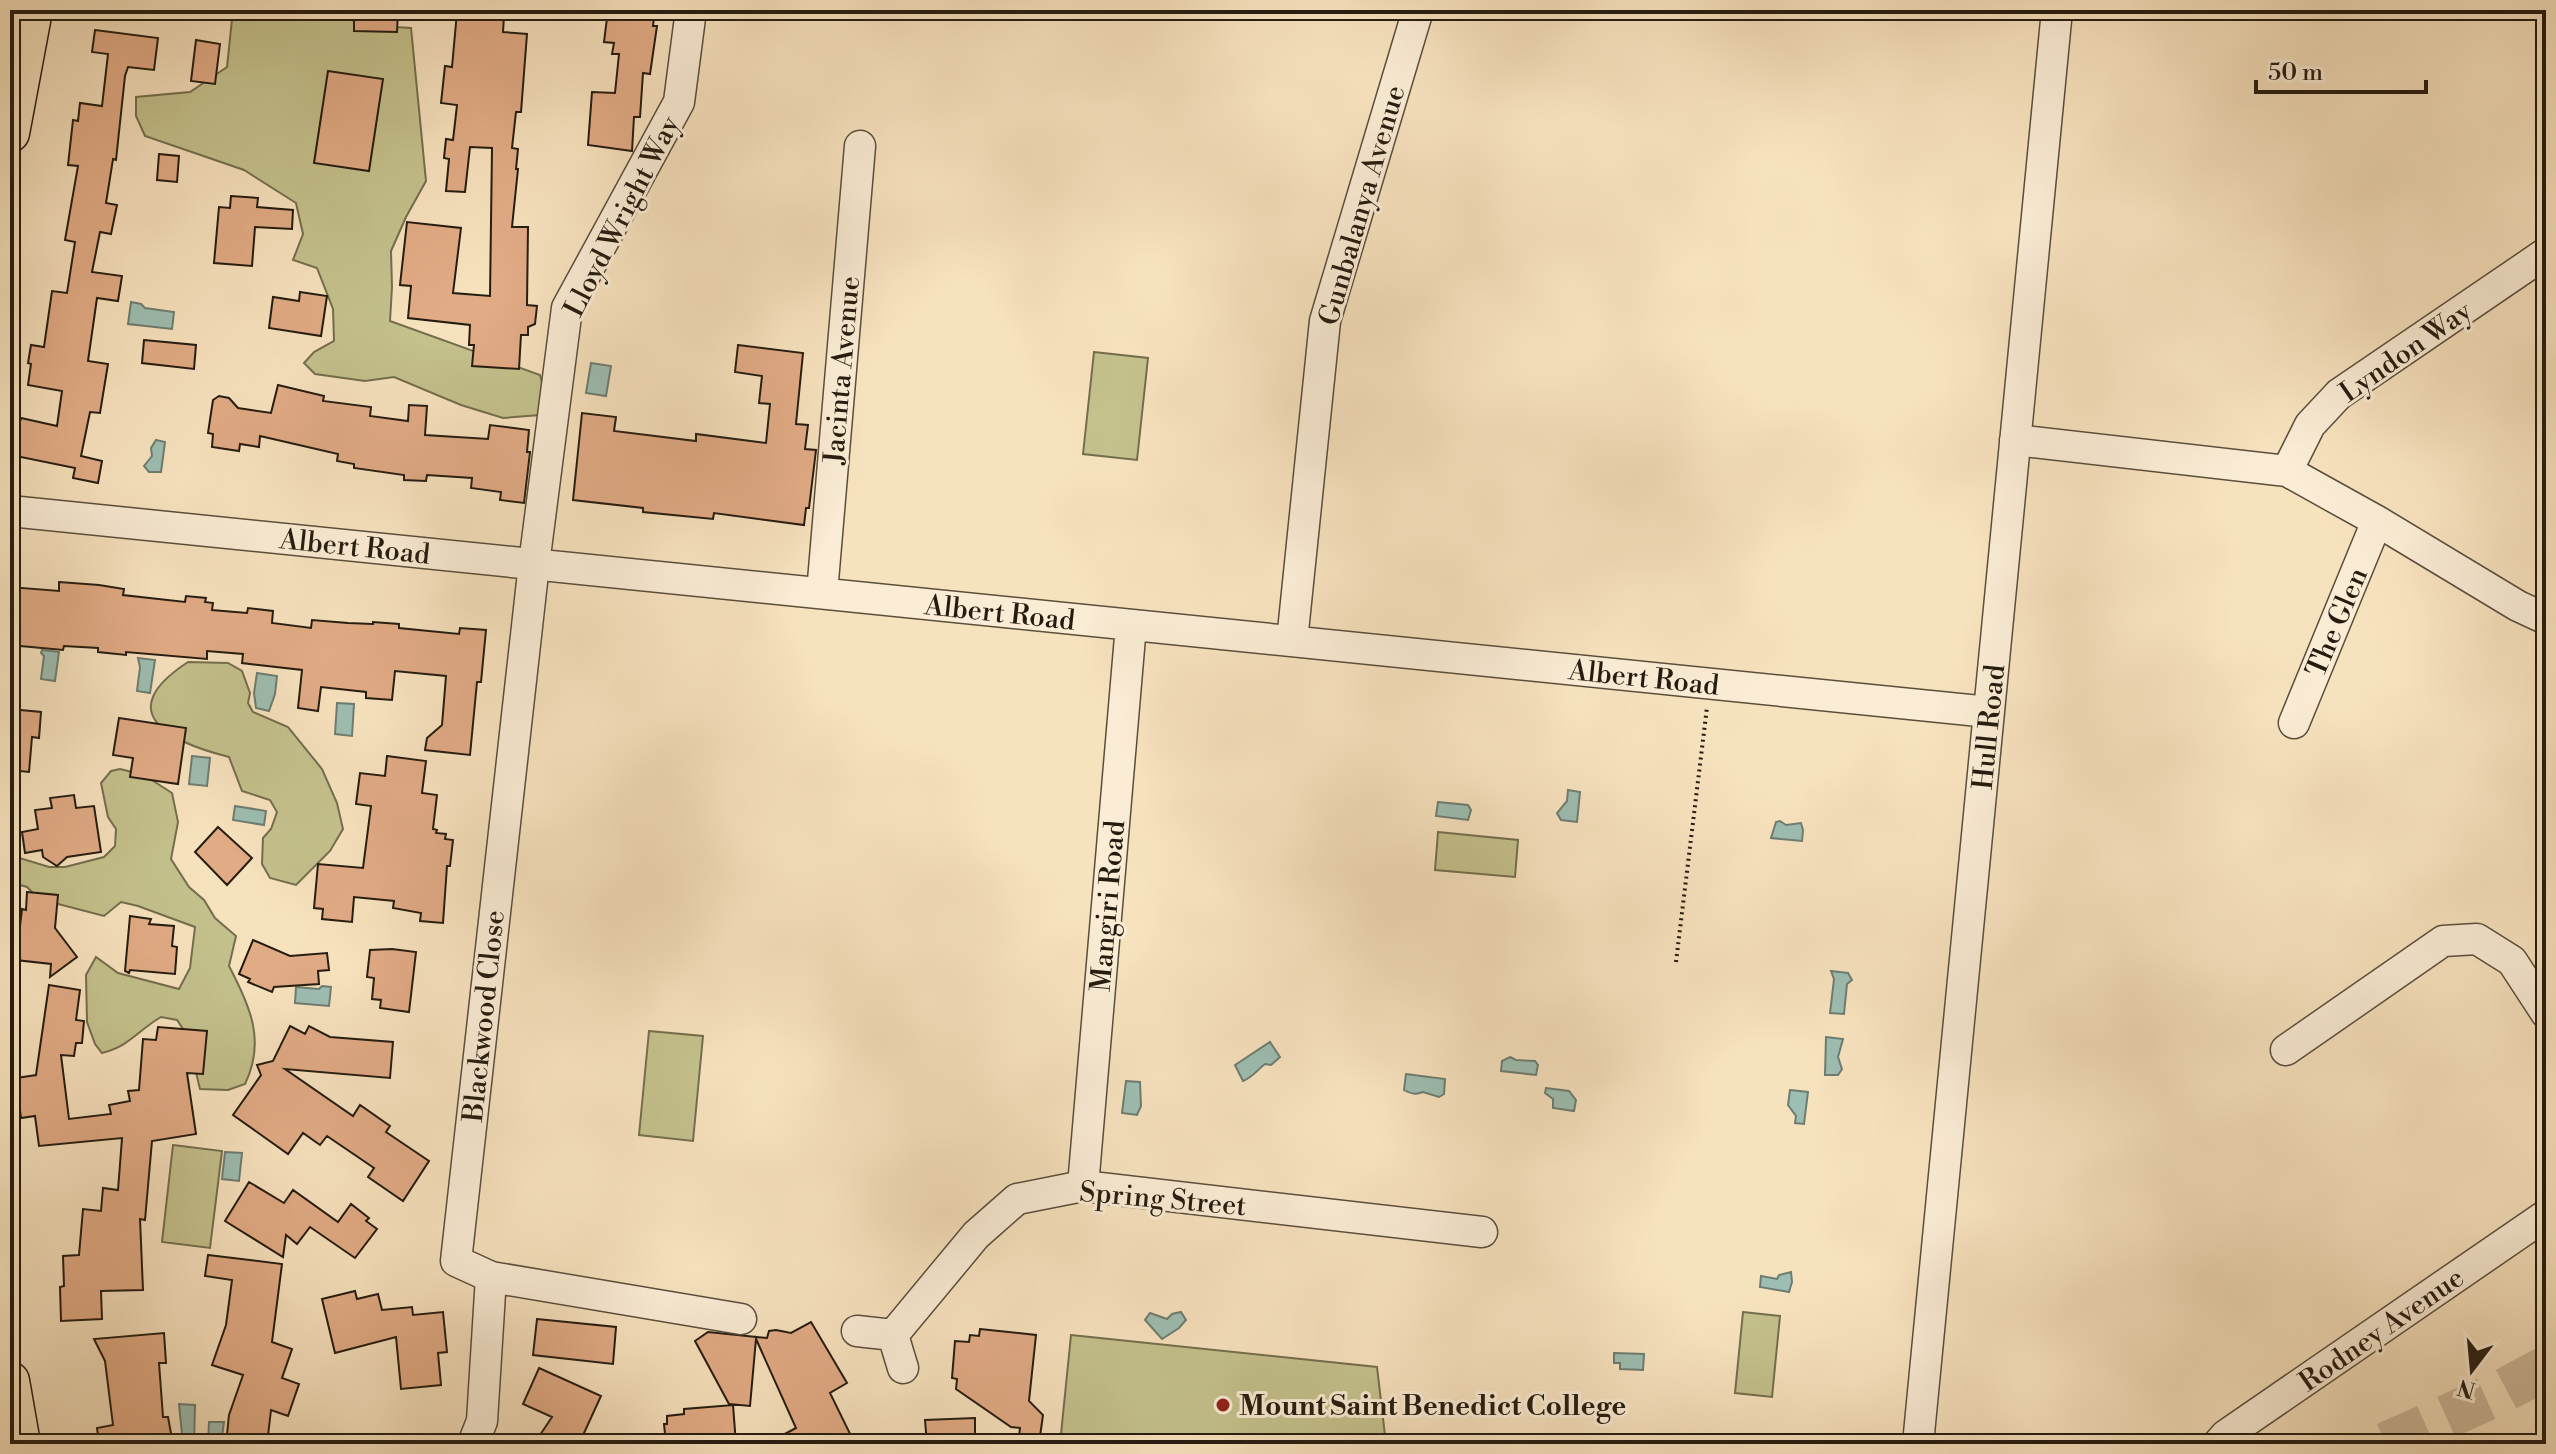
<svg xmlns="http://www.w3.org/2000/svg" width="2556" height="1454" viewBox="0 0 2556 1454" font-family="'Libre Bodoni',serif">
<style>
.green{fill:#c4c18c;stroke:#746e4e;stroke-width:2}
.water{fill:#9dbeb2;stroke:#6d7d71;stroke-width:2}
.building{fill:#e1ab85;stroke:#251c10;stroke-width:2}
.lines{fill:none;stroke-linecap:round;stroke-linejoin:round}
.highway-tunnel{stroke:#cdba9b;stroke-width:44;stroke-dasharray:44 22;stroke-linecap:butt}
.minor-casing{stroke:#5a4e3c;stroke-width:33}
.major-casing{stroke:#251c10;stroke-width:41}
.path{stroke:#251c10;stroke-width:4;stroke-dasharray:2 4;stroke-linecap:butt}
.minor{stroke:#faecd5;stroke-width:30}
.major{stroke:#f7e2be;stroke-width:38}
.poi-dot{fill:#8f2418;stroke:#faecd5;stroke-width:3}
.labels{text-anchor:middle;stroke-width:6;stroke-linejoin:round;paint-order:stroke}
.street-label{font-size:28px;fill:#251c10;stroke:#faecd5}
.poi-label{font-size:28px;font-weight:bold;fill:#251c10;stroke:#faecd5;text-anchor:start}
</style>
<rect width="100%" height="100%" fill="#f7e2be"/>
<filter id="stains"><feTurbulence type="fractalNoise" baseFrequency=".0025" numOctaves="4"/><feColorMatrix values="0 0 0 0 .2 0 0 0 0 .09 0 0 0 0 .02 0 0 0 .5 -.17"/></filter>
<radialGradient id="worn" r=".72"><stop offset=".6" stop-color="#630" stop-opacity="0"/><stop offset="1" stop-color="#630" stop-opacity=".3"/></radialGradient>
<path class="green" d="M233 10H334L361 25 411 28 426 181 406 217 391 251 392 287 390 321 540 375 546 397 540 415 503 418 461 405 394 377 365 381 315 374 304 363 314 352 334 341 333 309 317 268 293 260 303 234 296 203 244 170 145 136 136 116V97L190 92 227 67Z
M1094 352 1148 358 1137 460 1083 454Z
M188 662 228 663 242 671 250 693 248 703 253 712 288 727 322 769 337 803 343 829 330 851 296 885 270 878 262 864 263 838 271 829 277 812 270 800 242 791 229 757C170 742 110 713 188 662Z
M120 769 144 775 172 793 178 822 171 859 189 887 204 900 215 918 236 936 229 966C250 1006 266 1041 245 1084L228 1090 200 1089 187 1035 177 1020 161 1017C137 1031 130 1046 102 1053L95 1044 87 1022 86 975 96 957 118 973 179 989 190 968 195 927 138 906 121 902 104 916 39 899 27 887 10 882V855L49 867H65L104 857 115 846 116 829 108 817 101 783 111 771Z
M1438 832 1518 840 1515 877 1435 870Z
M649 1031 703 1036 693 1141 639 1135Z
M173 1145 222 1151 210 1248 162 1242Z
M1743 1312 1780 1316 1772 1397 1735 1393Z
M1071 1335 1377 1367 1386 1444H1060Z"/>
<path class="water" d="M131 302 141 304 145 308 174 312 172 329 128 324Z
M591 363 611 366 606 396 586 393Z
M156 440 165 442 161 472H149L144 466 152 456 151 448Z
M42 650 59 652 55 681 41 679 44 656 41 653Z
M138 658 155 660 150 693 137 691 140 667Z
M257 673 277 676 275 694 269 711 256 708 254 693Z
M337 703 354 704 352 736 335 734Z
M192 756 210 758 207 786 189 784Z
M1568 790 1580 792 1577 822 1561 820 1557 813 1567 801Z
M1438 802 1468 805 1471 810 1468 820 1436 816Z
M235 806 266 811 264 825 233 820Z
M1780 821 1786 825 1801 823 1803 830 1802 841 1771 838 1776 822Z
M1831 971 1848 973 1852 980 1847 984 1844 1014 1830 1013 1834 979Z
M322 986 331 987 329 1006 295 1003 296 987 319 989Z
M1826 1037 1843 1039 1838 1057 1842 1069 1838 1075H1825Z
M1270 1042 1280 1057 1271 1065 1265 1064C1257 1070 1253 1077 1243 1081L1235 1065Z
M1510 1057 1516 1060 1535 1061 1538 1065 1536 1075 1501 1071 1502 1061Z
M1406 1074 1445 1079 1444 1094 1439 1097 1423 1092C1416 1095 1411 1094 1404 1090Z
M1126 1081 1140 1082 1141 1106 1137 1115 1122 1113Z
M1546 1088 1569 1091 1576 1100 1574 1111 1553 1108V1099L1545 1093Z
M1790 1090 1808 1092 1804 1124 1795 1123 1796 1116 1788 1105Z
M225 1152 242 1153 239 1181 222 1179Z
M1791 1272 1792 1282 1789 1292 1760 1287 1761 1276 1777 1279 1779 1275Z
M1181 1312 1186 1320 1179 1328 1162 1339 1145 1320 1150 1313 1167 1319 1172 1314Z
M1614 1353 1644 1354 1643 1370 1620 1369V1363H1614Z
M179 1404 195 1405 194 1444H183Z
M209 1422H224L221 1444H208Z"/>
<path class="building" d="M354 10H398L397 32 354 31Z
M608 10H655L653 26H657L650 74 643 73 640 117H634L632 151 588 145 592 92 615 93 619 54H612L614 43 604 42Z
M457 12 504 16 503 32 527 34 521 112H516L512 148 518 149 516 169H518L512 227H528L527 305 537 306 535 324 528 327V335H521L519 369 472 366 474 345H469L470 325 408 318 411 286 400 285 407 222 461 228 453 293 490 296 492 148 470 147 465 192 446 191 449 159 444 158 446 139 453 140 457 105 441 103 445 66 452 67Z
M95 30 158 38 154 70 128 67 125 76 116 160 113 159 106 203 117 205 111 234 100 232 92 272 122 276 118 301 97 298 88 361 108 364 100 413 90 412 81 456 102 461 98 483 73 478 75 468 11 455 21 418 57 426 62 391 28 385 31 364 28 363 31 345 44 347 52 291 67 293 75 242 65 240 78 166 68 165 73 120 78 121 80 103 102 106 108 54 92 52Z
M196 40 220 44 215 84 191 81Z
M328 71 383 79 369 171 314 163Z
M159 154 179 156 177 182 157 180Z
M231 196 258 198 257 207 293 210 292 229 255 227 252 266 214 263 219 207 230 208Z
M300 292 327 296 321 336 269 328 273 297 299 301Z
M144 340 196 345 194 369 142 363Z
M738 345 803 353 796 424 808 425 805 449 816 450 809 508H806L804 525 714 513 713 519 643 512V508L573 500 582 413 616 417 614 431 696 441V434L766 443 770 404 759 403 762 376 735 372Z
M278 385 324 396 323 401 371 407 370 416 408 421 409 405 427 406 425 435 488 439 490 425 529 430 527 452H530L524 503 500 500 501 492 471 488 472 478 427 475 426 481 404 480V475L354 468V464L337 461 338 454 260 436 259 447 240 444 239 451 212 447 213 434 208 433 213 400 219 396 229 398 238 408 271 413Z
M59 582 99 585 124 589 123 595 185 602 186 596 206 598 205 602 213 603 212 610 247 613 248 608 273 611 272 623 311 628 312 620 348 623 373 624V622L399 624V628L459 634 460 628 486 630 481 682H477L470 755 425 750 427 738 442 725 446 676 395 671 392 700 366 698V692L321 687 318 711 298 708 302 670 242 663 243 654 207 651V659L126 652V655L98 652V648L64 646 63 650 10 645V587L59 591Z
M10 709 41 712 39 738 32 737 29 772 10 770Z
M119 718 186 728 178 784 130 777 133 758 113 755Z
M387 756 426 761 422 793 437 795 433 829 437 830 436 833 446 834 445 839 453 840 450 866H447L443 923 420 921 421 913 393 908 394 901 354 897 352 922 322 919 323 909 314 908 318 864 363 868 371 806 356 804 360 773 385 776Z
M74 795 76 808 94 806 101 852 67 857 57 866 43 857 42 850 25 853 22 832 38 829 35 810 52 808 50 798Z
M218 827 252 858 227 885 195 852Z
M27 892 58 895 55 928 77 957 50 977 51 964 16 960 22 909 26 910Z
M130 916 151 919 149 924 174 926 172 946 177 947 175 974 130 970 129 973 125 971Z
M253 940 290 956 327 953 329 970 318 971 319 984 274 987 272 992 248 982 250 979 239 974Z
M392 949 416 952 409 1012 380 1008 381 1000 372 999 374 978 367 977 370 950Z
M49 985 80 990 76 1020 84 1021 82 1043H76L74 1056 61 1055 69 1119 111 1114 109 1105 130 1101 128 1091 139 1090 143 1039 156 1040 158 1027 207 1031 203 1074 187 1073 196 1134 152 1141 145 1220 140 1219 143 1290 101 1291 102 1319 61 1321 60 1287 64 1286 63 1256 79 1255 83 1209 101 1211 103 1188 118 1190 122 1138 39 1146 35 1116 21 1118 16 1078 36 1075Z
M290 1026 305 1034 309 1026 330 1037 393 1042 390 1078 285 1069 353 1116 360 1105 390 1126 386 1132 429 1161 403 1201 368 1177 374 1168 327 1136 320 1145 303 1133 288 1154 233 1115 261 1075 257 1065 273 1061Z
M249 1182 284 1203 293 1190 338 1222 351 1204 369 1218 366 1221 377 1229 355 1258 310 1227 297 1244 286 1235 283 1257 225 1221Z
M208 1255 282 1264 272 1342 292 1349 282 1378 299 1384 288 1416 271 1410 267 1444H226L229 1415 243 1375 212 1365 226 1325 232 1280 205 1276Z
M355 1291 357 1299 378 1294 382 1310 412 1307 413 1315 443 1312 447 1352 438 1353 441 1385 401 1389 396 1337 335 1353 322 1299Z
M537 1319 616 1327 613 1364 533 1355Z
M811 1322 847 1383 830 1393 855 1444H766L796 1428 756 1339 750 1406 729 1404 695 1341 708 1332 767 1338 769 1331 776 1330 791 1333Z
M980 1329 1036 1335 1029 1401 1043 1415 1039 1444H1018L1020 1428 1011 1427 956 1389 957 1379 952 1378 955 1341 969 1342 970 1335 979 1336Z
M164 1333 166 1363H159L163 1417H168L173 1444H99L97 1428 113 1425 105 1361 94 1339Z
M539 1368 601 1396 579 1444H534L552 1417 523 1404Z
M733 1405 736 1444H666L664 1424H667V1416L684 1414V1409Z
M975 1418V1444H927L925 1420Z"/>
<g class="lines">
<path class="highway-tunnel" d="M2386 1444 2495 1395 2546 1368
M2544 1444 2546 1443"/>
<g class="minor-casing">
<path id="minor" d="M2015 440 2287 471 2377 521 2518 606 2546 619
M2287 471 2310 425 2339 394 2546 253
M10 511 1989 712
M822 593 860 146
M1292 641 1325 321 1418 10
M2294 723 2377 521
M2286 1050 2443 941 2477 939 2512 961 2546 1013
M1083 1186 1131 625
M491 1277 741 1319
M857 1331 893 1335 976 1235 1017 1199 1083 1186 1482 1232
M893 1335 903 1368
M473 1444 482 1421 491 1277 456 1261 534 564 567 308 679 102 691 10
M1918 1444 2057 10
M2218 1444 2226 1435 2546 1215"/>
</g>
<g class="major-casing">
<path id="major" d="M10 133 33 10
M10 1381 21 1444"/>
</g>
<path class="path" d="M1676 962 1707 707"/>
<use href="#minor" class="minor"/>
<use href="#major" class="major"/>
</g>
<circle class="poi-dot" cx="1223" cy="1405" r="8"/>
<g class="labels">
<g class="street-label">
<text transform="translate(1361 205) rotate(-74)" y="10">Gunbalanya Avenue</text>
<text transform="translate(621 216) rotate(-63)" y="10">Lloyd Wright Way</text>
<text transform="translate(2405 351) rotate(-35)" y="10">Lyndon Way</text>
<text transform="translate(841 370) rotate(-85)" y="10">Jacinta Avenue</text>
<text transform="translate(355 546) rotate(6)" y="10">Albert Road</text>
<text transform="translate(1000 612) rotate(6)" y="10">Albert Road</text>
<text transform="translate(2336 622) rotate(-67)" y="10">The Glen</text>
<text transform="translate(1644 677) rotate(6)" y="10">Albert Road</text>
<text transform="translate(1988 727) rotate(-84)" y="10">Hull Road</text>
<text transform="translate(1107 906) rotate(-85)" y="10">Mangiri Road</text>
<text transform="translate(483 1016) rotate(-84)" y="10">Blackwood Close</text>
<text transform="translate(1163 1198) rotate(5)" y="10">Spring Street</text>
<text transform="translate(2381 1329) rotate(-35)" y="10">Rodney Avenue</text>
</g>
<g class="poi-label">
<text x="1239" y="1415">Mount Saint Benedict College</text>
</g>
</g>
<rect width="2556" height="1454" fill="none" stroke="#f7e2be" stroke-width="40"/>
<rect x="12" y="12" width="2532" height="1430" fill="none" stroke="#251c10" stroke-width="4"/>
<rect x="20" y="20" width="2516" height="1414" fill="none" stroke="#251c10" stroke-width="2"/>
<g transform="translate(2472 1370) rotate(196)" stroke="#faecd5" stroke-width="6" paint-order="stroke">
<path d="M0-6L14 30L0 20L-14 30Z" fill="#251c10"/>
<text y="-12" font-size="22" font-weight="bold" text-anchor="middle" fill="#251c10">N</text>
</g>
<path d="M2256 80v12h170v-12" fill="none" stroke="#251c10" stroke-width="4"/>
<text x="2268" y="80" font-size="24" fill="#251c10" stroke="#faecd5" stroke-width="6" paint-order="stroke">50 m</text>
<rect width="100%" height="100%" filter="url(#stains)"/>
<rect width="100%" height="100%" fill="url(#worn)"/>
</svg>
